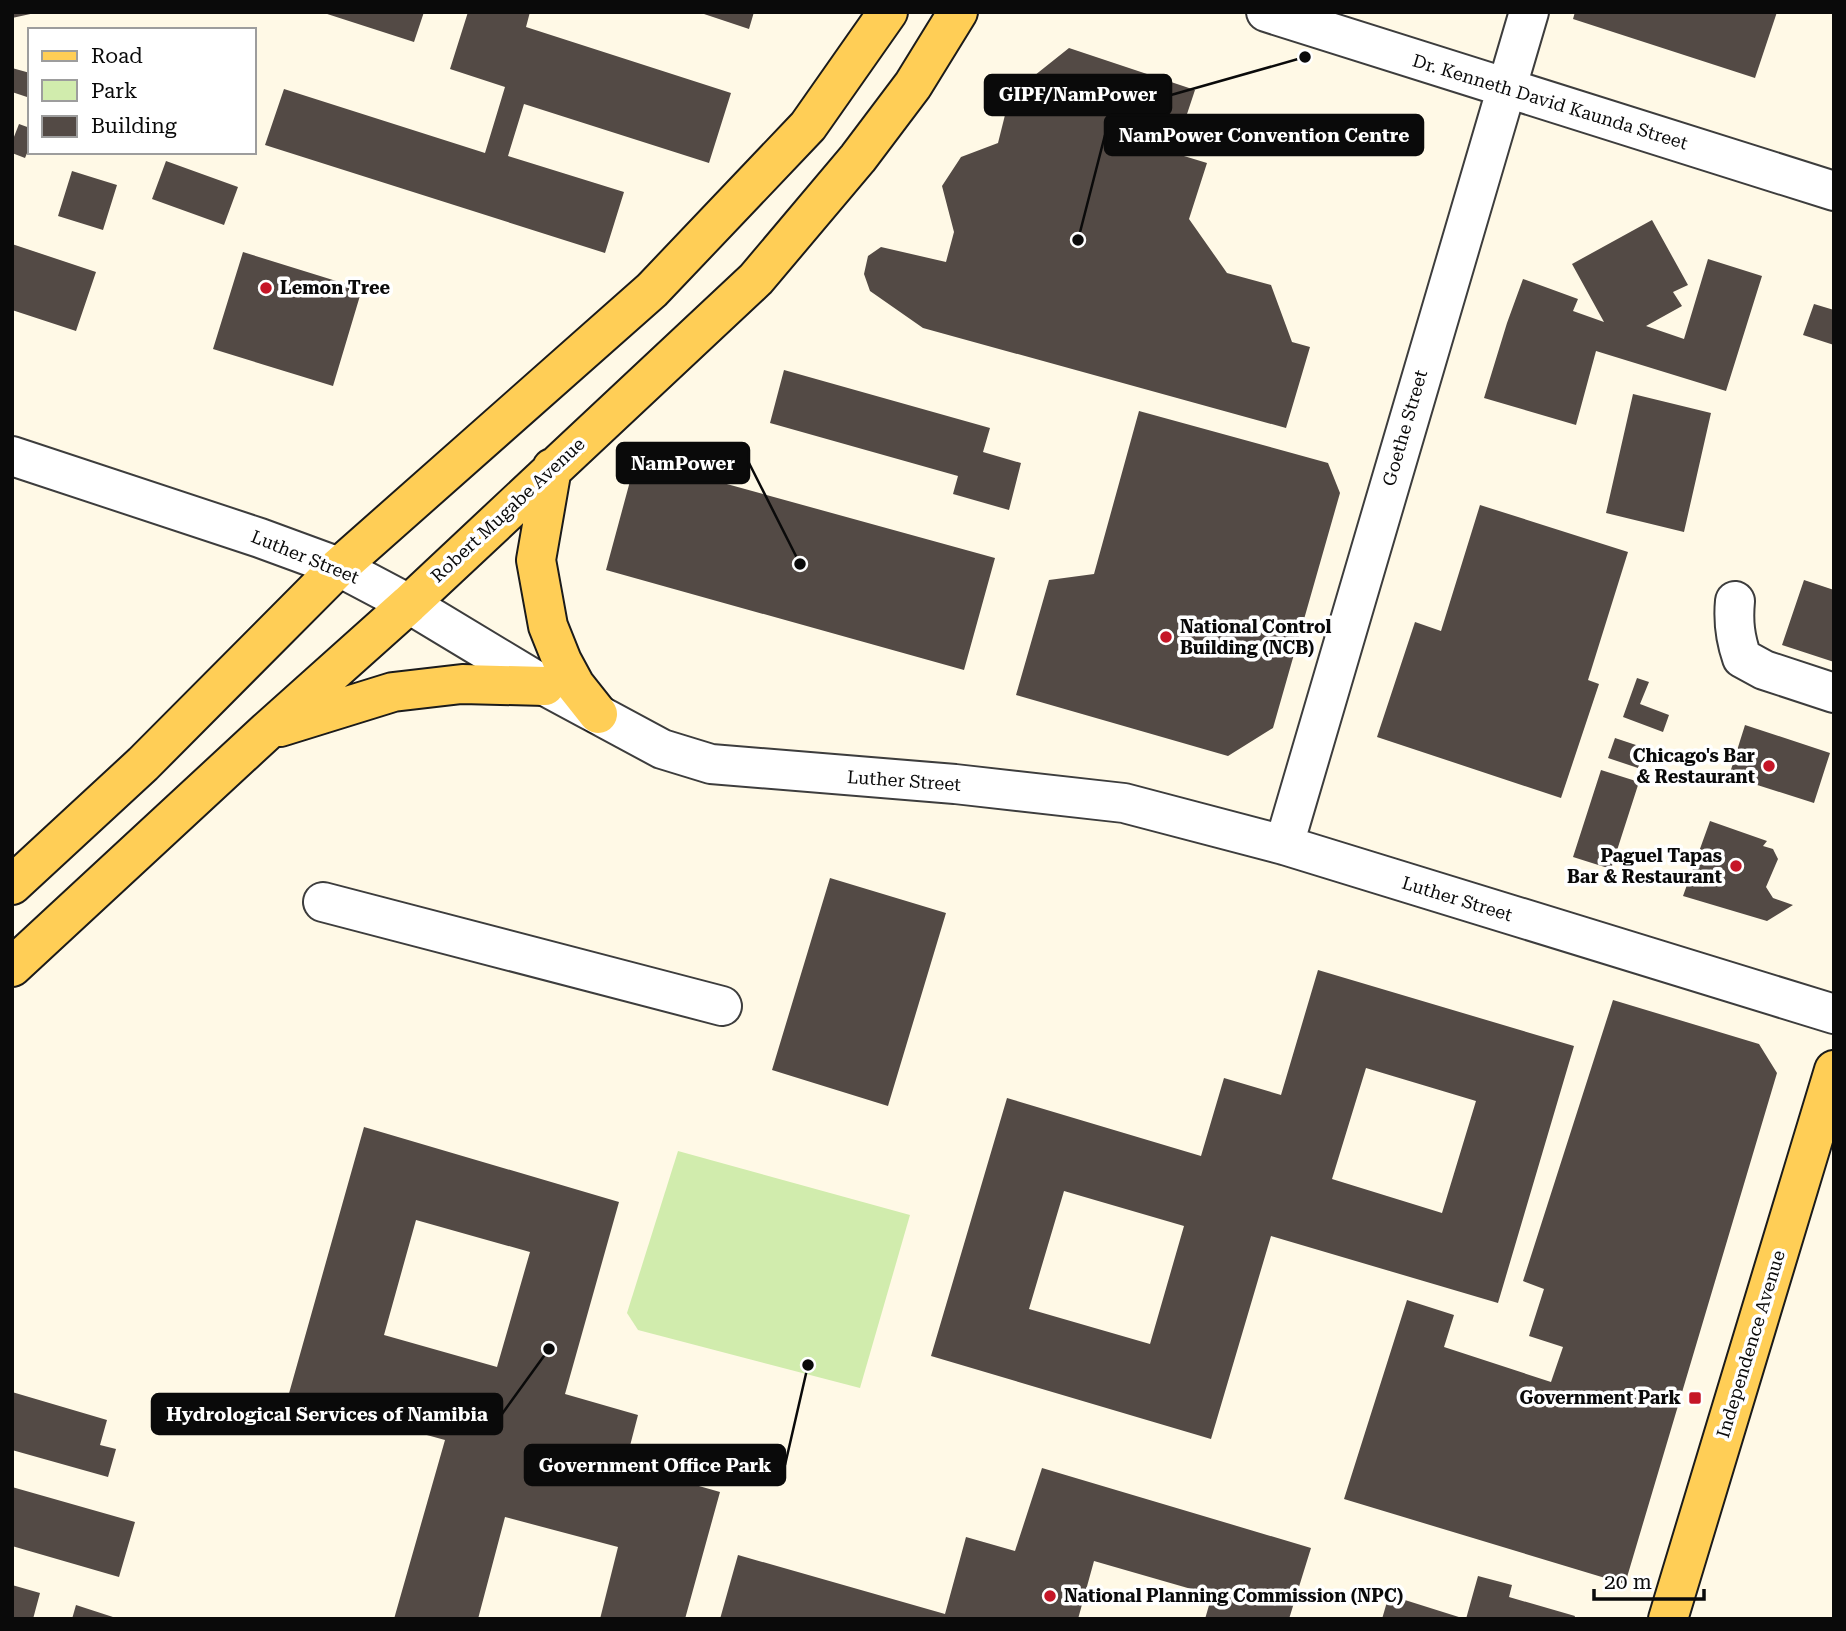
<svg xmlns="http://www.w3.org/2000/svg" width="1846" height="1631" viewBox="0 0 1846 1631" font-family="'Roboto Serif',serif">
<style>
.green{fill:#d1ecad}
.building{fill:#534a45;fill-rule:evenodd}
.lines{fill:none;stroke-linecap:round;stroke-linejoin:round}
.minor-casing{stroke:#3d3d3d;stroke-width:42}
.major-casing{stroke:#1b1b1b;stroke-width:42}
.minor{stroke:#fff;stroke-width:38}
.major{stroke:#ffce56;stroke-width:38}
.poi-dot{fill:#c51627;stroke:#fff;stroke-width:2.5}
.labels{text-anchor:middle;stroke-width:7;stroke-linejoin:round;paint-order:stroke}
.street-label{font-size:18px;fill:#0a0a0a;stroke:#fff}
.poi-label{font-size:18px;font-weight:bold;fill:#0a0a0a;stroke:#fff;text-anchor:start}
.leader{fill:none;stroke:#0a0a0a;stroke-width:2.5}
.callout-dot{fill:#0a0a0a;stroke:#fff;stroke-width:2.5}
.callout{fill:#0a0a0a;stroke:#0a0a0a;stroke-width:2.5}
.callout-label{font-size:19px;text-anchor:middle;font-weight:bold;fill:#fff}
</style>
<rect width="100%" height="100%" fill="#fff9e6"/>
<path class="green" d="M678 1151 910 1215 860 1388 638 1330 627 1313Z"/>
<path class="building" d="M12 12H35V13L12 18Z
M321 12H424L414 42Z
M468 12H530L526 27 731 93 709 163 524 104 508 156 624 192 605 253 265 145 284 89 485 153 505 87 450 69Z
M698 12H754L749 29Z
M1575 12H1777L1755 78 1573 19Z
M1069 48 1195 90 1174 153 1207 163 1189 219 1227 273 1271 285 1292 342 1310 347 1286 428 923 328 870 291 864 274 868 256 881 247 946 262 954 232 942 186 961 157 998 143 1010 95Z
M12 68 30 73V98L12 92Z
M19 124 30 128V146L25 158 12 153V142Z
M166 161 238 187 224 225 152 199Z
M72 171 117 185 103 230 58 216Z
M1652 220 1688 285 1673 292 1682 306 1646 326 1684 339 1708 259 1762 276 1726 391 1596 351 1576 425 1484 398 1507 323 1523 279 1578 299 1573 311 1604 322 1572 264Z
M12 244 96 272 76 331 12 310Z
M243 252 362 289 333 386 213 349Z
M1814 304 1834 310V345L1803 335Z
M784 370 990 428 983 452 1021 463 1009 510 953 494 958 476 770 423Z
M1633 394 1711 413 1684 532 1606 513Z
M1139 411 1328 463 1340 493 1273 728 1228 756 1016 695 1049 580 1094 574Z
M636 459 995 558 964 670 606 570Z
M1480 505 1628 552 1588 680 1599 684 1561 798 1377 737 1415 622 1441 631Z
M1804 580 1834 590V662L1782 645Z
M1637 678 1649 682 1640 704 1669 715 1663 732 1623 717Z
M1745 725 1830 753 1814 803 1729 776Z
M1615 738 1645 748 1638 768 1608 758Z
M1601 770 1639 782 1611 869 1573 857Z
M1710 821 1767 841 1763 846 1773 849 1778 859 1766 887 1773 898 1793 905 1767 921 1683 896Z
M830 878 946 913 888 1106 772 1070Z
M1318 970 1574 1046 1498 1303 1271 1236 1211 1439 931 1356 1007 1098 1201 1156 1224 1078 1281 1095ZM1366 1068 1476 1101 1442 1213 1332 1179ZM1064 1191 1184 1226 1150 1344 1029 1309Z
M1613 1000 1759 1044 1777 1073 1625 1584 1344 1499 1407 1300 1454 1315 1444 1347 1551 1382 1563 1347 1529 1336 1544 1289 1523 1281Z
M364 1127 619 1202 565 1394 638 1415 625 1465 720 1492 685 1619H600L618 1547 505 1517 478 1619H394L445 1440 288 1397ZM416 1220 530 1252 497 1367 384 1335Z
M12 1392 107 1420 100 1445 116 1449 108 1477 12 1450Z
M1042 1468 1311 1548 1289 1619H1205L1212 1595 1094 1561 1078 1619H720L738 1555 945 1614 966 1537 1015 1551Z
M12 1487 135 1522 119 1577 12 1546Z
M1478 1576 1512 1585 1509 1597 1575 1616 1574 1619H1466Z
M12 1585 40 1593 33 1619H12Z
M1389 1595 1462 1618V1619H1382Z
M76 1605 116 1618V1619H72Z"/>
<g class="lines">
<g class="minor-casing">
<path id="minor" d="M1266 12 1834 191
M12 456 260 538 339 567 409 604 545 686 662 749 711 764 955 784 1124 803 1284 845 1834 1014
M1735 601C1733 622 1735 638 1742 658L1764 670 1834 693
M1284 845 1529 12
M323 902 722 1006"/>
</g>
<g class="major-casing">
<path id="major" d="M552 468 536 560 548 626 562 661 575 685 598 714
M280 727 393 692 462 684 545 686
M12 885 143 764 339 567 652 290 808 126 888 12
M12 967 267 731 409 604 756 279 858 158 913 85 958 12
M1668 1619 1834 1070"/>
</g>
<use href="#minor" class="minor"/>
<use href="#major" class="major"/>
</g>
<g class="poi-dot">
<circle cx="266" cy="288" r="7"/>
<circle cx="1166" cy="637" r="7"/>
<circle cx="1769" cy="766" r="7"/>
<circle cx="1736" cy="866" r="7"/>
<rect x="1688" y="1391" width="14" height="14" rx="3.5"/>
<circle cx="1050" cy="1596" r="7"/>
</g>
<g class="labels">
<g class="street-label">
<text transform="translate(1550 102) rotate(17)" y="6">Dr. Kenneth David Kaunda Street</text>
<text transform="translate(1405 428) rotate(-74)" y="6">Goethe Street</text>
<text transform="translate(508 510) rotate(-43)" y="6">Robert Mugabe Avenue</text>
<text transform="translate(305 557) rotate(22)" y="6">Luther Street</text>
<text transform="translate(904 781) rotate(4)" y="6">Luther Street</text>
<text transform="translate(1457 899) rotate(17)" y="6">Luther Street</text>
<text transform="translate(1751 1344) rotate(-73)" y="6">Independence Avenue</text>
</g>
<g class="poi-label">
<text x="280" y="294">Lemon Tree</text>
<text x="1180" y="633">National Control<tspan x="1180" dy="21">Building (NCB)</tspan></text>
<text x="1755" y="762" text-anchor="end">Chicago's Bar<tspan x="1755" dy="21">&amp; Restaurant</tspan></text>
<text x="1722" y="862" text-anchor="end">Paguel Tapas<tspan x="1722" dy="21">Bar &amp; Restaurant</tspan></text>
<text x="1681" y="1404" text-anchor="end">Government Park</text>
<text x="1064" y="1602">National Planning Commission (NPC)</text>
</g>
</g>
<path class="leader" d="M1305 57L1171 95M1078 240L1105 135M800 564L749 463M549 1349L502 1414M808 1365L785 1465"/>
<g class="callout-dot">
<circle cx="1305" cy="57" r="7"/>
<circle cx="1078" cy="240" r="7"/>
<circle cx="800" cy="564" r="7"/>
<circle cx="549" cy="1349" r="7"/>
<circle cx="808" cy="1365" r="7"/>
</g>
<g class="callout">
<rect x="985" y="75" width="186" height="40" rx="7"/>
<rect x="1105" y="115" width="318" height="40" rx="7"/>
<rect x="617" y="443" width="132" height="40" rx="7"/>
<rect x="152" y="1394" width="350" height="40" rx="7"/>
<rect x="525" y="1445" width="260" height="40" rx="7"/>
</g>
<g class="callout-label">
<text x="1078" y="101">GIPF/NamPower</text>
<text x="1264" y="142">NamPower Convention Centre</text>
<text x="683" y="470">NamPower</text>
<text x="327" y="1421">Hydrological Services of Namibia</text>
<text x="655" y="1472">Government Office Park</text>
</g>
<rect width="1846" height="1631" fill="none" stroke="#0a0a0a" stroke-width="28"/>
<rect x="28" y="28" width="228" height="126" fill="#ffffff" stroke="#9d9d9d" stroke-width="2"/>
<rect x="42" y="51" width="35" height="10" fill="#ffce56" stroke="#9d9d9d" stroke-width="2"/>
<text x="91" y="63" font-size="21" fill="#0a0a0a">Road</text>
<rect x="42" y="80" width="35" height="21" fill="#d1ecad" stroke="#9d9d9d" stroke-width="2"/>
<text x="91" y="98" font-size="21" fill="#0a0a0a">Park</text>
<rect x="42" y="116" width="35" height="21" fill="#534a45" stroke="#9d9d9d" stroke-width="2"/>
<text x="91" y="133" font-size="21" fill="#0a0a0a">Building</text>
<path d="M1594 1589v10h110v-10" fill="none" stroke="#0a0a0a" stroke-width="3.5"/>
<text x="1604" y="1589" font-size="21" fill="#0a0a0a" stroke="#ffffff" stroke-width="5" paint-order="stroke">20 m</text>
</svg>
